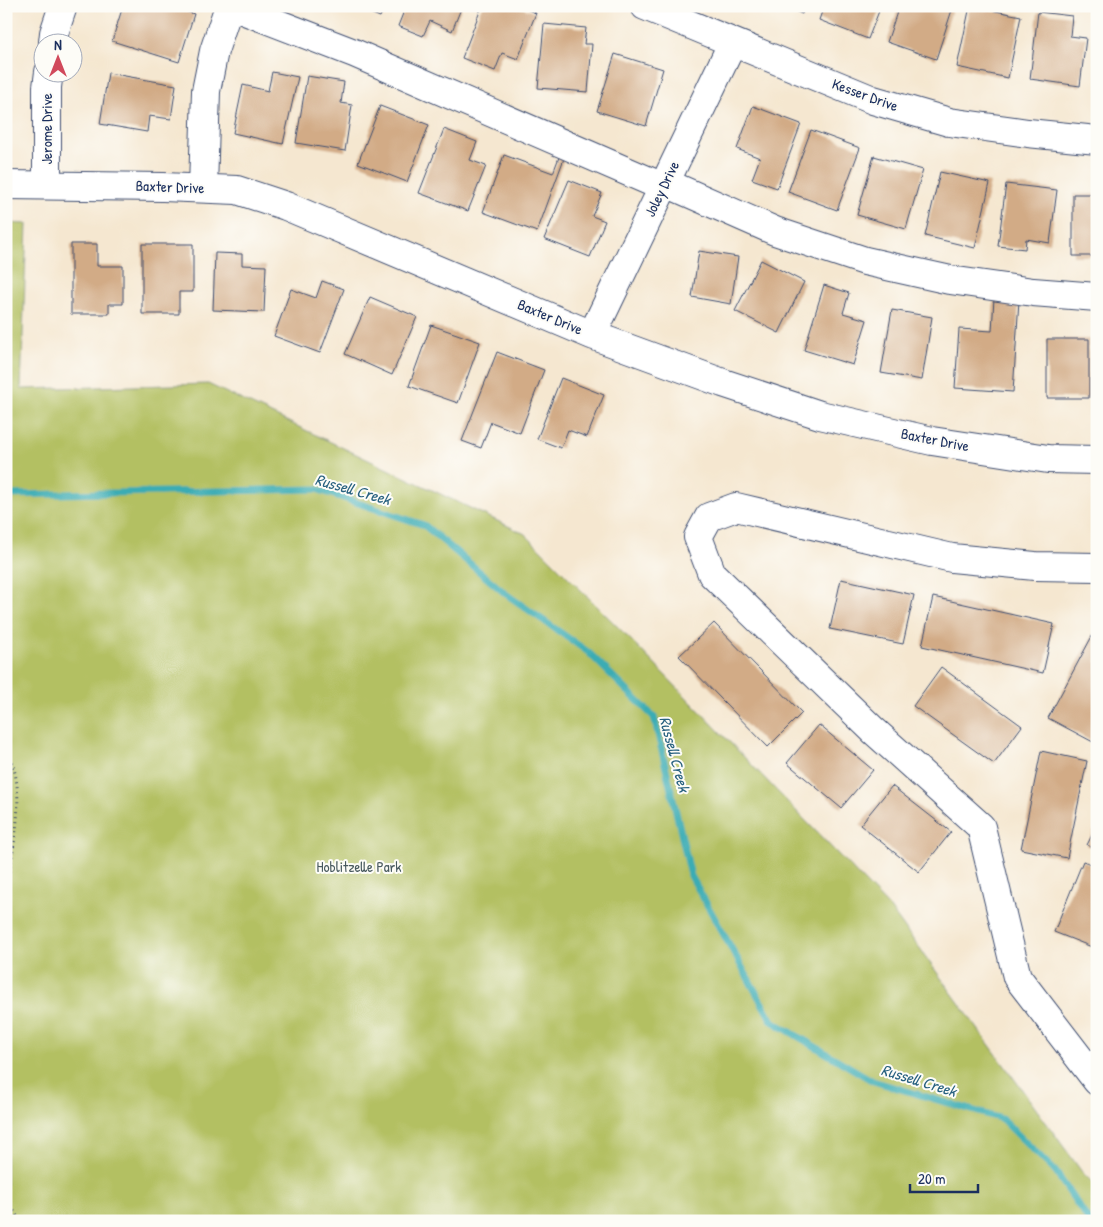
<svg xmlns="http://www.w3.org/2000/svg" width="1103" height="1227" viewBox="0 0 1103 1227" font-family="'Patrick Hand',sans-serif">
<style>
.green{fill:#b3c062;stroke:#677860}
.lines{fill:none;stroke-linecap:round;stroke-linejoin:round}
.stream{stroke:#3bacb4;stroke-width:7}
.building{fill:#d2ab86}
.minor-casing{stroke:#3c4b6f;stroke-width:30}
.path{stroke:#3c4b6f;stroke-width:3;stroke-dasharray:1 4;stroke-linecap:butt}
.minor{stroke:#fff;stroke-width:28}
.labels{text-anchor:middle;stroke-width:4;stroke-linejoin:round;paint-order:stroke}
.street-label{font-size:15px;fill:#1b2f5e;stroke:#fdfcf7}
.park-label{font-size:15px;fill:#495a5f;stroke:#fdfcf7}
.water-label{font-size:16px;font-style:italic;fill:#286180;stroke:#fdfcf7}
</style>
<rect width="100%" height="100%" fill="#fdfcf7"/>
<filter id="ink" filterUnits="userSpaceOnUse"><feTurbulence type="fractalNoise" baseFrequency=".02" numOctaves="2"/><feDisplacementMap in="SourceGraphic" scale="10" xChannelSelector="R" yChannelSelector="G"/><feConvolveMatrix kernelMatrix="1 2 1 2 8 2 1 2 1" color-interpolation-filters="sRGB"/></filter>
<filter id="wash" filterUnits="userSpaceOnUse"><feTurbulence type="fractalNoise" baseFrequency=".0096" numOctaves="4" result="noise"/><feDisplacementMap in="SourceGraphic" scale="20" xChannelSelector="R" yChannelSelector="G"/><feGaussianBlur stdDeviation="1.12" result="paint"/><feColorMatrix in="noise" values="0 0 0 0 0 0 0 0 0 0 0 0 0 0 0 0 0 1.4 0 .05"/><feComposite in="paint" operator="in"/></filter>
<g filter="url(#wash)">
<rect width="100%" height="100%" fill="#f5e7d0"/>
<path class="green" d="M6 223 27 224 21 389 208 384 525 534 632 641 890 908 1082 1172 1097 1187V1221H6Z"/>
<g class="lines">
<path class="stream" d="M6 495 316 489 424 525 506 594 588 652 654 717 691 876 772 1021 873 1081 1002 1119 1055 1171 1089 1221"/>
</g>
<g id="blocks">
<path class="building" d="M123 6H170L194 14 179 62 112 41Z
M353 6H385L380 17Z
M406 6H462L452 31 430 21 423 36 398 26Z
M482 6H518L536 13 518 59 502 53 495 71 462 58Z
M783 6H805L802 14Z
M824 6H881L868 39 819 20Z
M899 6H940L952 10 936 59 887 42Z
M970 6 1021 16 1008 78 957 67Z
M1038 12 1072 16 1070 36 1086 38 1080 86 1030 79Z
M544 24 586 28 584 44H592L588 92 538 88Z
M615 54 663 69 646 126 597 111Z
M272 72 298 77 283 144 233 133 243 85 268 91Z
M108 73 176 85 171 119 149 116 147 132 100 124Z
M307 76 344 82 341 103 352 105 345 151 296 143Z
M380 106 429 125 407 182 358 163Z
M753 106 801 124 777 188 752 179 760 158 737 149Z
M444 129 477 142 470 160 486 166 468 211 419 193Z
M811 130 860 148 837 210 788 192Z
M561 152 566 153 537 232 483 212 504 155 553 173Z
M874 156 923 170 906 229 857 215Z
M940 172 990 183 975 248 925 236Z
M569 180 602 193 592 216 605 221 590 257 544 239Z
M1006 184 1057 190 1050 243 1026 239 1025 249 998 246Z
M1073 194H1097V256H1073Z
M71 244H97V266H123V304H109V314H71Z
M142 244H193V292H179V314H142Z
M699 251 738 257 731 304 692 297Z
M215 253 242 254V265L266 266 264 312 213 310Z
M761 260 804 282 779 333 735 311Z
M322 281 344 289 320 353 274 336 291 289 316 298Z
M824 285 849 293 843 313 867 320 853 365 804 350Z
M370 297 417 317 392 375 345 354Z
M994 298 1019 300 1013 392 955 388 959 329 992 331Z
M892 310 932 317 922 380 881 373Z
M431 325 480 342 458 403 409 386Z
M1047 339H1089V398H1047Z
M497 352 544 370 520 433 491 422 481 448 462 441Z
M561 378 604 395 587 437 568 430 561 448 537 439Z
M841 579 914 595 903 644 830 629Z
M933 597 1054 624 1043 673 922 646Z
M714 623 802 713 768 747 679 656Z
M1097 627V734L1093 742 1048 718Z
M941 667 1022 726 994 764 913 706Z
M819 725 873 770 841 808 787 763Z
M1041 751 1087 761 1067 858 1021 849Z
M892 786 951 832 919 872 860 825Z
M1097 825V850L1087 845Z
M1083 861 1097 866V949L1054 932Z"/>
</g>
</g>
<g filter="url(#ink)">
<use href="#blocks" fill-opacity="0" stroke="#3c4b6f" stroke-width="1"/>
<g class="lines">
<g class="minor-casing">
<path id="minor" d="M232 6 354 53 663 187
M645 6 873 100 949 122 1028 133 1097 140
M53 42 54 33 63 6
M666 183 775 231 865 261 950 280 1033 292 1097 297
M6 185 163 187 237 190 286 206 592 335 723 383 820 415 932 441 1048 459 1097 460
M47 185V87L49 72
M203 188 206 91 214 51 229 6
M592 335 732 44
M1097 567 1035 566 952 558 736 507 709 517 698 537 712 574 873 730 981 827 1017 977 1097 1081"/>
</g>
<path class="path" d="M6 748C28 789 14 844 6 888
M6 1198 20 1221"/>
<use href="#minor" class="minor"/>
</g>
</g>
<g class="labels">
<g class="street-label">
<text transform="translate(865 95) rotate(20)" y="5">Kesser Drive</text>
<text transform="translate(47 129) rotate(-90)" y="5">Jerome Drive</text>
<text transform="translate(170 187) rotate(2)" y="5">Baxter Drive</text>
<text transform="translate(662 189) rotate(-64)" y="5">Joley Drive</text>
<text transform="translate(550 317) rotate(23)" y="5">Baxter Drive</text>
<text transform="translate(935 440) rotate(11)" y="5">Baxter Drive</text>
</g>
<g class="park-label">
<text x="359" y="872">Hoblitzelle Park</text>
</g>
<g class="water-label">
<text transform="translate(353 489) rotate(16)" y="6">Russell Creek</text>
<text transform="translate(675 754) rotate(75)" y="6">Russell Creek</text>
<text transform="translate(919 1080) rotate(17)" y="6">Russell Creek</text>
</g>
</g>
<rect width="1103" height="1227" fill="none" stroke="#fdfcf7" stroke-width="25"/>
<g transform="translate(58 58)"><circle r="24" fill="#fdfcf7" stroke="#a3aaba"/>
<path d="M0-4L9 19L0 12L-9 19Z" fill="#d1495b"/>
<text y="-8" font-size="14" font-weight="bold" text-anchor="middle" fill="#1b2f5e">N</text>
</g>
<path d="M910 1184v8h68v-8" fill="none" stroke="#1b2f5e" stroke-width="2.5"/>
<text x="918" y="1184" font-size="15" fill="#1b2f5e" stroke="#fdfcf7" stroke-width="4" paint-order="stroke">20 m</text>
</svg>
